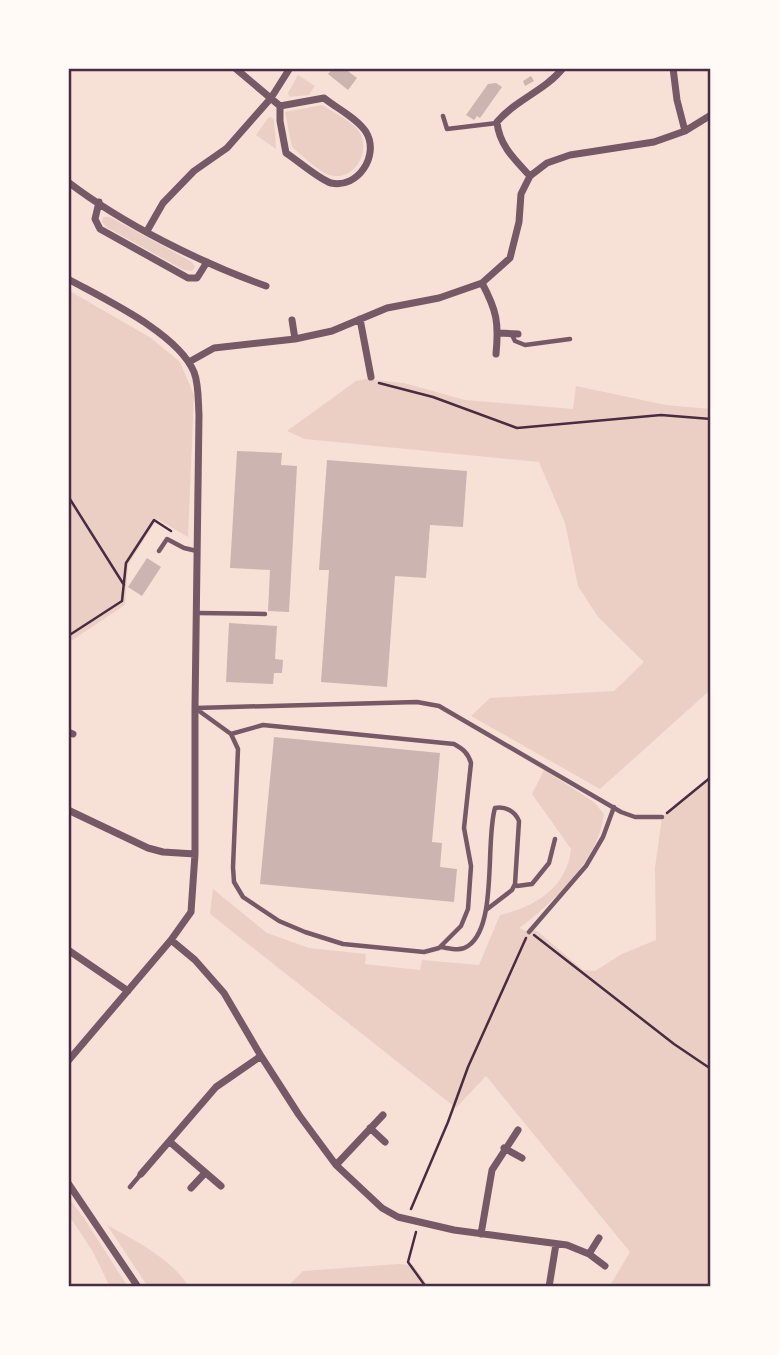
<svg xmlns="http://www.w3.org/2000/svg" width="779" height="1355" viewBox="0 0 779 1355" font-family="'Sofia Sans Condensed',sans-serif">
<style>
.green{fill:#ebcfc5}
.building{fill:#ccb4b1}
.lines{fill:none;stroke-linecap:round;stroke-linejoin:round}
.path{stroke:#4a2c40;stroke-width:2.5}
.service{stroke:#755966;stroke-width:4.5}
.minor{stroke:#755966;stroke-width:7}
.neatline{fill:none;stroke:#4a2c40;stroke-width:2.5}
</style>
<rect width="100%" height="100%" fill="#f7e1d7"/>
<path class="green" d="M298 75 315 86 309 95 289 97 288 93Z
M322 105C333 112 355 122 361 135 370 156 351 184 327 174 315 169 302 155 292 147L285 112Z
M271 117 274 120 276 149 256 135 268 118Z
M103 217H110L192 262 195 267 192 271 184 270 106 227 102 222Z
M68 290 151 338 180 362 194 395 188 537 157 519 128 565 125 605 68 643Z
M365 379 404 383 465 400 573 409 576 386 666 405 711 409V693L708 692 600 789 471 716 490 698 614 691 644 662 598 617 578 586 565 523 539 462 305 439 287 431 356 381Z
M544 770 594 802 604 814C600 857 553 904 519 928L529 932 536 930 583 970 595 971 622 954 656 940 655 868 662 817 711 777V1287H609L630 1252 486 1076 456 1108 210 914 213 889 267 933 309 948 366 954 365 964 420 970 422 960 479 965 500 915C534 907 567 888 571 849L532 794Z
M68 1197 84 1218 128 1287H110L93 1252 68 1214Z
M107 1225C136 1241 171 1258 189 1287H148Z
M398 1264 413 1265 429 1287H287L303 1271Z"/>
<path class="building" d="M333 68H344L357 78 348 90 328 74Z
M531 76 534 81 525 86 523 81Z
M496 83 502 87 480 118 477 116 474 120 466 115 488 84Z
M237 451 282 453 281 465 297 466 289 612 268 611 270 570 230 568Z
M327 460 467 471 463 527 430 525 426 578 395 576 387 687 321 682 329 570H319Z
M147 558 161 567 142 596 128 587Z
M229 623 277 626 275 659 283 660 282 673H274L273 684 226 682Z
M274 737 440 753 432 842 442 843 440 867 457 869 454 902 260 884Z"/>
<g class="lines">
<path class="path" d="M379 383 433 397 517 428 661 415 711 419
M68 496 124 585
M68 636 122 601 126 563 154 520 171 531
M667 813 711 777
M534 935 674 1044 711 1069
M411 1209 448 1122 468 1067 526 938
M416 1232 408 1262 426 1287"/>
<path class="service" d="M443 116 447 129 497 123
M512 335 515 341 525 345 570 339
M159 551 167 539 184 548 197 551
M197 613 265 614
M195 708 231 734 238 749 233 867 234 882 243 897 279 921 305 932 343 944 424 952 439 948 461 926 468 909 471 866 464 828 471 763C468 753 463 749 454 744L263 725 231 734
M196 708 417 702 439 706 621 812 635 817H662
M486 910 512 890 515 884
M529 932 586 866 603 837 614 807
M440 947C449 948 460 952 468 946 498 926 485 841 495 808 505 806 515 811 519 821L515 884 517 886 532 884 549 863 555 839
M130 1187 141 1174"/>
<path class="minor" d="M235 68 280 106 324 98C336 108 357 118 366 132 380 155 358 189 331 183 320 180 297 160 286 153L280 121V106
M673 68 677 100 685 131
M530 176C515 160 499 145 497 122 515 100 545 91 563 68
M68 182C123 224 201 263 266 286
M99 202 95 219 100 229 188 278H197L207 262
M147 231 163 203 194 171 227 148 271 98 290 68
M68 279C104 299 178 333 194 372 199 385 198 400 199 415L195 708V854L191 912 171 940 68 1061
M482 283C497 311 499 323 496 354
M360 319 371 377
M292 320 295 339
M498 333 518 334
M189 362 214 348 295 339 332 331 387 308 439 298 482 283 510 258 519 222 521 194 530 176 547 163 570 155 654 142 685 131 711 115
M68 732 73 734
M68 810 148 848 163 852 195 854
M171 940 195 960 224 993 261 1056 299 1115 336 1165 382 1208 398 1217 454 1230 567 1245 589 1254 605 1266
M68 950 128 991
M370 1128 385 1142
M170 1142 221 1186
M504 1148 522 1158
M336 1165 383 1115
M141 1174 216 1087 261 1056
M68 1183 138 1287
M191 1188 205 1173
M481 1234 492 1170 518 1130
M589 1254 599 1238
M549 1287 556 1244"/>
</g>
<rect width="779" height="1355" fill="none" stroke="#fffaf5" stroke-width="140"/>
<rect x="70" y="70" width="639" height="1215" class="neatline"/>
</svg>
